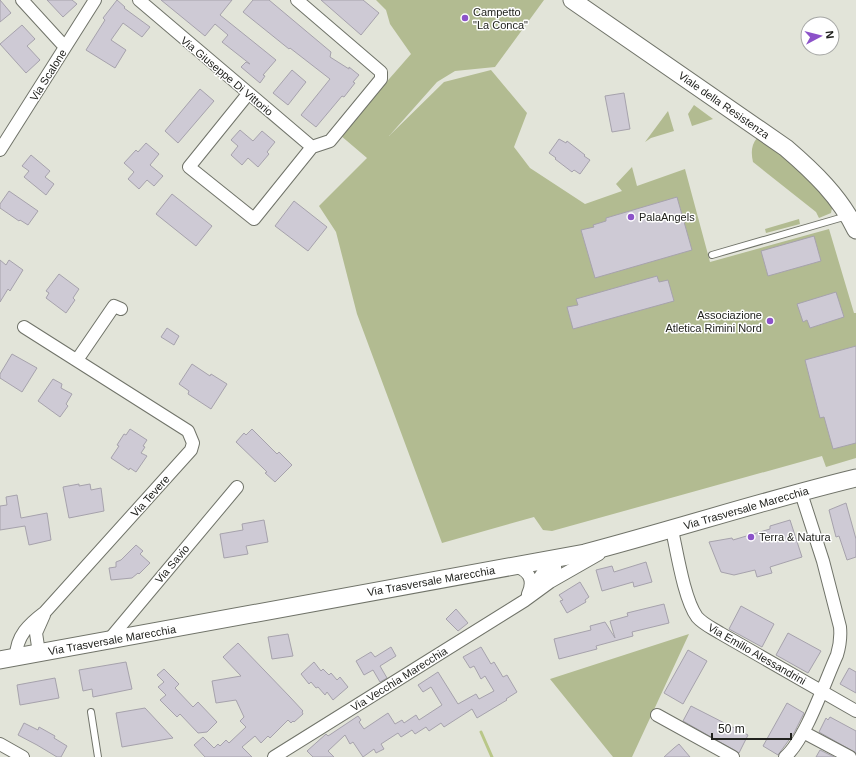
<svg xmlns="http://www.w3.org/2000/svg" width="856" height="757" viewBox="0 0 856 757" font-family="Arial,sans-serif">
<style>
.green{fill:#b2bb91}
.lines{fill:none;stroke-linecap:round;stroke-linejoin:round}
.stream{stroke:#b9c788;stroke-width:3}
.building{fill:#cecad5;stroke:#a6a2ac}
.lane-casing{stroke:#707369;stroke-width:8}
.street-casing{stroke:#707369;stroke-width:14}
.secondary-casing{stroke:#707369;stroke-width:19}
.lane{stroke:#fff;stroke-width:6}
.street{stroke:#fff;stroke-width:12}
.secondary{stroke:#fff;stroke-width:17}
.poi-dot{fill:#8c52c9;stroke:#fff;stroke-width:1.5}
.labels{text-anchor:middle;stroke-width:3;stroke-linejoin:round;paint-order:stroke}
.poi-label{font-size:11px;fill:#21221e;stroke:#fff;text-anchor:start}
.street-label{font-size:11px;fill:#21221e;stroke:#fff}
</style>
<rect width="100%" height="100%" fill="#e2e4d9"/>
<path class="green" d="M376 0H544L495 67 455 71 437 82 389 136 444 82 491 70 527 113 514 147 530 168 585 204 622 191 616 184 632 167 637 186 685 169 710 262 829 229 854 313H856V458L826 467 822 456 552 531 543 530 534 517 442 543 357 314 336 232 319 206 367 158 340 135 411 54 390 24 386 10Z
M694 105 713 119 692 126 688 114Z
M668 111 674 131 651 138 645 142Z
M757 138 789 161 813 182 831 205 832 208 831 213 819 218 816 212 753 162C751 153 751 145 757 138Z
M799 219 800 224 766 233 765 229Z
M689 634 632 757H613L550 679Z"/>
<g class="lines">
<path class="stream" d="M481 732 492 757"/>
</g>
<path class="building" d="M0 0 11 13 0 22Z
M47 0H72L77 4 63 17Z
M117 0 125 7 124 8 150 27 142 37 123 23 111 40 126 50 115 68 86 50 105 20 103 18Z
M161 0H232L220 15 276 60 263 75 265 76 260 83 241 67 246 62 250 64 222 42 228 35 215 24 205 36Z
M253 0H269L331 52 330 57 349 69V67L359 75 353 82 355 83 344 97 342 96 316 127 301 115 330 79 290 48 289 49 243 12Z
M321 0H363L379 13 361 35Z
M22 25 35 39 27 46 40 60 26 73 0 44Z
M292 70 306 82 288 105 273 93Z
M200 89 214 101 178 143 165 131Z
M624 93 630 129 612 132 605 96Z
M240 130 253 141 262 131 275 142 267 152 269 154 258 167 248 158 242 165 231 155 238 146 231 140Z
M559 139 566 143 567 141 585 155 584 156 590 160 580 174 574 170 572 172 555 159 556 158 549 153Z
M146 143 159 154 150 165 163 176 154 186 147 180 139 189 128 179 134 172 124 163 136 150 138 152Z
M31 155 50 171 45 177 54 184 46 195 24 177 29 171 22 166Z
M9 191 38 211 28 225 20 220 19 221 0 208V204Z
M172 194 212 226 196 246 156 214Z
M677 197 692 250 595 278 581 230 594 227 593 225 606 221V218Z
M294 201 327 227 308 251 275 226Z
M814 236 821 261 768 276 761 251Z
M0 260 6 265 9 260 23 270 10 291 8 289 0 302Z
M59 274 79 289 73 298 75 300 66 313 46 298 49 293 46 291Z
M657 276 659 282 668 280 674 301 573 329 567 307 578 305 576 299Z
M836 292 844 317 810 328 807 320 803 322 797 304Z
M167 328 179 336 174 345 161 337Z
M856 346V443L833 449 824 417 820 418 805 360Z
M12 354 37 368 22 392 0 378V374Z
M192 364 210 376 211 374 227 384 211 409 188 394 189 391 179 384Z
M53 379 62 384 61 388 72 394 66 404 68 406 60 417 38 401Z
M130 429 147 440 143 446 145 447 141 453 147 456 136 472 130 468 129 470 111 458 119 446 117 445 124 434 126 435Z
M252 429 277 454 279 452 292 465 275 482 265 473 267 472 263 468 236 442 244 433 246 435Z
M79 484V486L90 484 91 490 101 488 104 511 69 518 63 487Z
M17 495 21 518 47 513 51 540 29 545 25 526 0 530V506L7 505 6 497Z
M846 503 856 539V557L847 560 839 536 836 537 829 510Z
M264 520 268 542 246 546 248 554 224 558 220 534 243 530 242 524Z
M790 520 802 557 770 567 772 573 757 577 755 570 734 575 721 572 709 542 732 538 733 540 770 529V526Z
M136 545 143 551 140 554 150 563 139 574 138 573 132 578 111 580 109 568 116 567V562L121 560Z
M646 562 652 582 634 587 633 582 602 591 596 570 612 566 614 572Z
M580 582 589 597 585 600 586 602 567 613 560 601 563 600 559 595Z
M664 604 669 623 632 632 633 636 596 646 597 649 559 659 554 639 591 630 590 626 605 622 615 638 610 621 628 616 627 613Z
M741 606 774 624 762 647 729 629Z
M456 609 468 623 458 631 446 619Z
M788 633 821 651 808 673 776 655Z
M288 634 293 656 272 659 268 637Z
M238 643 290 697 303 711 302 712 303 714 294 722 293 721 291 723 288 720 270 738 268 736 261 743 255 736 242 747 252 757H205L194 745 203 737 214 748 218 744 220 746 226 740 229 743 246 727 240 721 244 717 236 700 216 703 212 681 241 676 223 657Z
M391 647 396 656 380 666 387 678 380 682 373 670 364 675 356 661 371 652 375 657Z
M481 647 491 664 494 662 503 677 507 675 517 692 506 699 507 700 477 718 472 709 444 727 441 723 429 731 426 727 415 734 412 730 401 737 398 733 381 744 384 749 376 753 374 749 363 757 353 742 350 744 345 735 328 751 334 757H313L307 751 326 734 328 736 358 716 361 720 359 722 364 729 388 713 395 724 402 720 404 723 416 715 419 720 442 705 431 687 423 692 418 685 438 672 458 704 476 694 479 699 494 691 485 676 481 679 474 666 470 668 463 657Z
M688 650 707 661 683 704 664 693Z
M126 662 132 689 93 697 92 689 83 691 79 670Z
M314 662 321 671 323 669 329 675 331 673 337 680 340 677 348 687 333 700 327 692 325 695 318 687 316 688 311 682 309 684 301 674Z
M849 668 856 672V693L840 684Z
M164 669 179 684 175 688 193 707 198 702 217 722 207 732 198 733 180 714 177 717 160 700 166 695 158 687 164 682 157 675Z
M55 678 59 698 20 705 17 685Z
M787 703 804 713 794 733 778 755 763 746Z
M691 706 748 735 739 753 683 721Z
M145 708 173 738 122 747 116 713Z
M830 717 856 731V753L819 732 826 718 828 720Z
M24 723 38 730 39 727 55 736 54 738 67 746 61 757H57L37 745 18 735Z
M679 744 690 757H664L674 748Z
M820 750 834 757H816Z"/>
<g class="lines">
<g class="lane-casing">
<path id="lane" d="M712 255 847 216
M91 712 98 757"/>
</g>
<g class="street-casing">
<path id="street" d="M22 0 65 47
M139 0 312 147 330 141 381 79V72L297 0
M248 94 189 167 254 219 312 147
M0 150 95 0
M77 360 114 306 121 309
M672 530C677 552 684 599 697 617 703 624 712 628 720 633L856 711
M513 566C528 569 535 579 528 594
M529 592C538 581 544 569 554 559 556 568 556 574 550 582
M108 641 237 487
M39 653 36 633 44 615
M16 657C16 636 29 624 45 612L191 450 193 443 188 431 24 327
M657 715 733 757
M803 732 850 757
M0 744 23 757
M274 757 524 601 550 582 599 554
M785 757C806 739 825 681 837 655 840 645 841 637 840 627L823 561 801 493"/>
</g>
<g class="secondary-casing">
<path id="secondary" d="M572 0 786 148C814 172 840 197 856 230
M0 660 585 553C676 529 765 500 856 478"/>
</g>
<use href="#lane" class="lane"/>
<use href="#street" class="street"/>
<use href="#secondary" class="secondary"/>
</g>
<g class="poi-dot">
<circle cx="465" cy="18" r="4"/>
<circle cx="631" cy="217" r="4"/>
<circle cx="770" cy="321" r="4"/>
<circle cx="751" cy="537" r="4"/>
</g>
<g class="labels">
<g class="poi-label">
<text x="473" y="16">Campetto<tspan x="473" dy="13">"La Conca"</tspan></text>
<text x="639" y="221">PalaAngels</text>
<text x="762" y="319" text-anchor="end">Associazione<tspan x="762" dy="13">Atletica Rimini Nord</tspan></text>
<text x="759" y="541">Terra &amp; Natura</text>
</g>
<g class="street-label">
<text transform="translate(48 75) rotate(-58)" y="4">Via Scalone</text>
<text transform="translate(227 76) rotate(40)" y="4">Via Giuseppe Di Vittorio</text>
<text transform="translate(724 105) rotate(35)" y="4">Viale della Resistenza</text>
<text transform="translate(150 496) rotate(-48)" y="4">Via Tevere</text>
<text transform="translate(746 508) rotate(-16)" y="4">Via Trasversale Marecchia</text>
<text transform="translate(172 564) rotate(-50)" y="4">Via Savio</text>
<text transform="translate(431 581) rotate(-10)" y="4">Via Trasversale Marecchia</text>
<text transform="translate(112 640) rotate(-10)" y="4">Via Trasversale Marecchia</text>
<text transform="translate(757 654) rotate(30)" y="4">Via Emilio Alessandrini</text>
<text transform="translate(399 679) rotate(-32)" y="4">Via Vecchia Marecchia</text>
</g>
</g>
<g transform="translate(820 36) rotate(83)"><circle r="19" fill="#ffffff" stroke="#a6a7a5"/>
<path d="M0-3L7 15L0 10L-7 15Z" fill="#8c52c9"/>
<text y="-6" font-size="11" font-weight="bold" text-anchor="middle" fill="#21221e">N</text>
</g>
<path d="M712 733v6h79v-6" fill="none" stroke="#21221e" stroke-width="2"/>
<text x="718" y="733" font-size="12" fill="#21221e" stroke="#ffffff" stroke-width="3" paint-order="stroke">50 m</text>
</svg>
